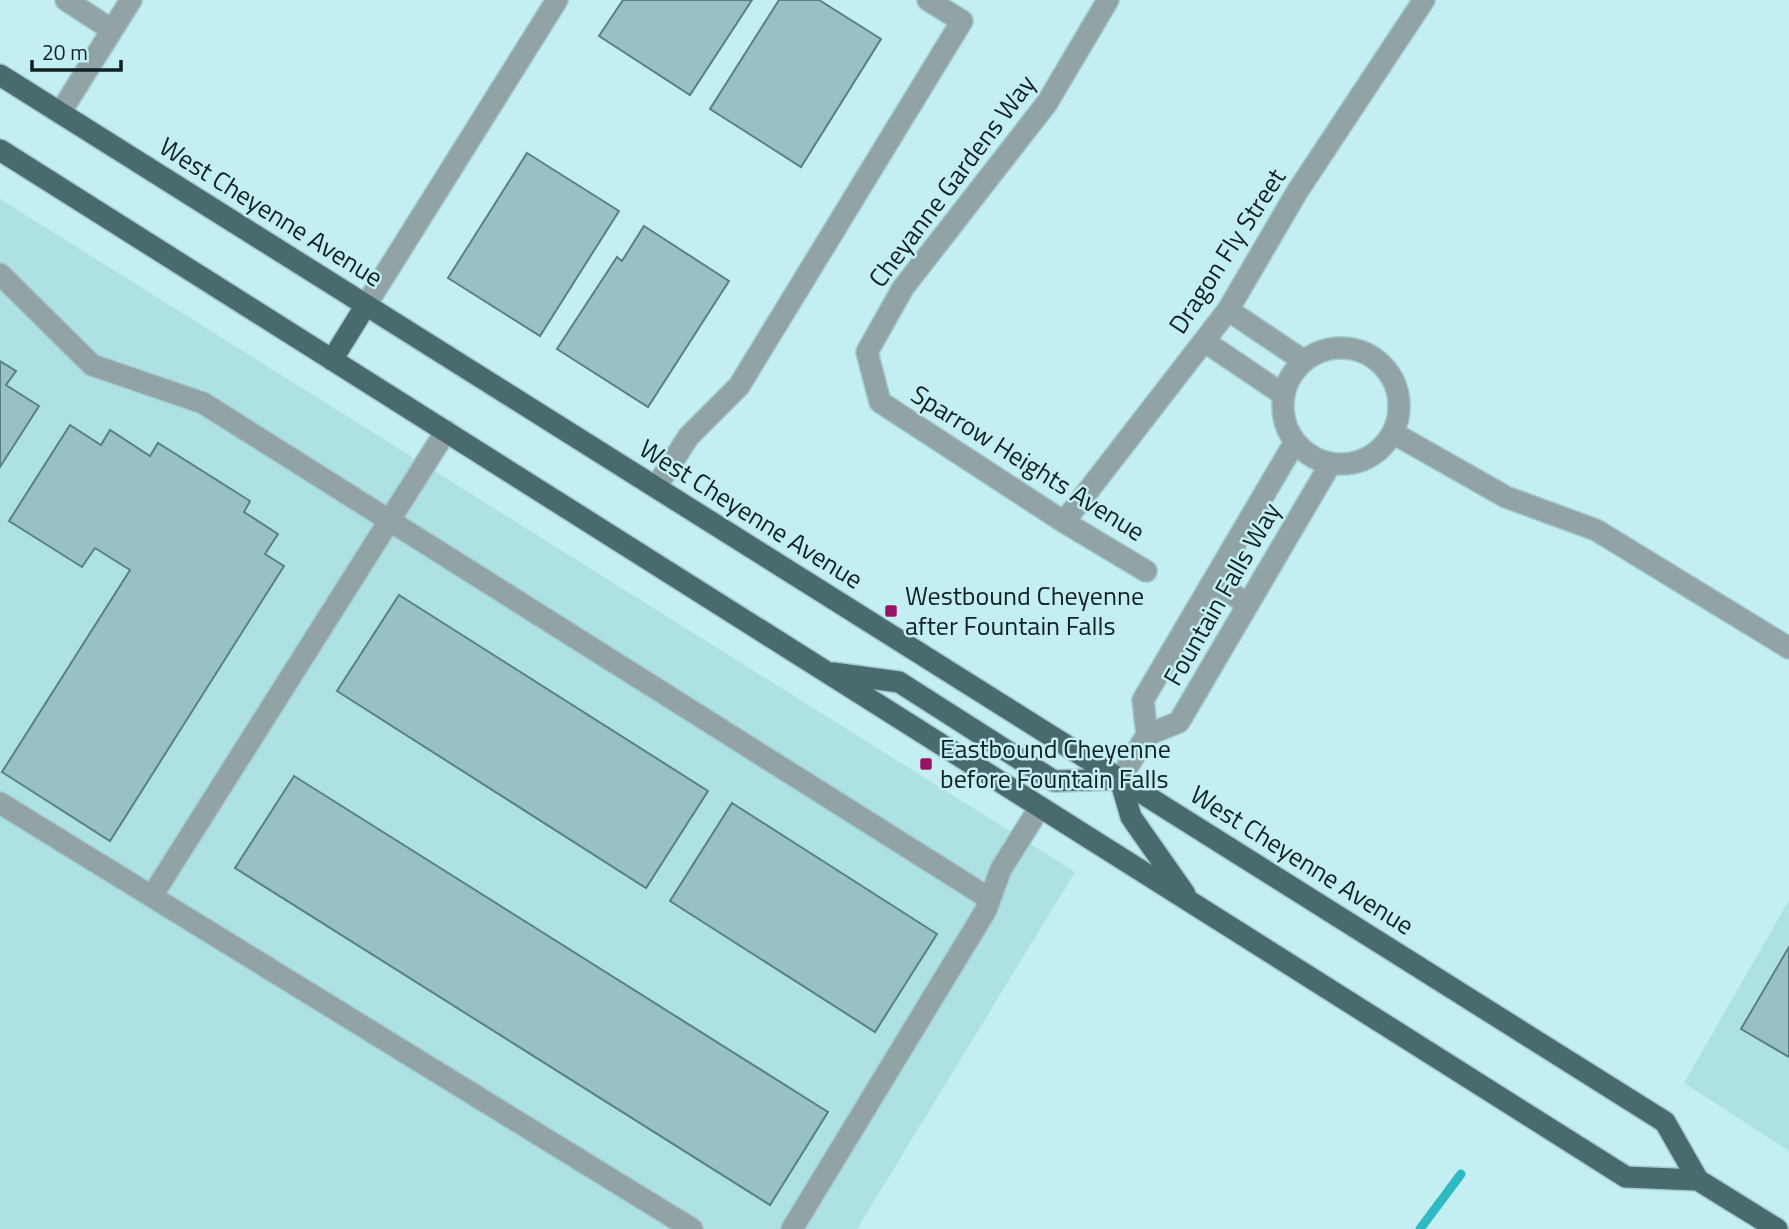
<svg xmlns="http://www.w3.org/2000/svg" width="1789" height="1229" viewBox="0 0 1789 1229" font-family="'Titillium Web',sans-serif">
<style>
.built{fill:#ade1e4}
.lines{fill:none;stroke-linecap:round;stroke-linejoin:round}
.stream{stroke:#2fbac3;stroke-width:9}
.building{fill:#97c1c4;stroke:#598184;stroke-width:2}
.minor-casing{stroke:#a3cacd;stroke-width:24}
.major-casing{stroke:#a3cacd;stroke-width:24}
.minor{stroke:#91a3a4;stroke-width:21}
.major{stroke:#4a6b6e;stroke-width:21}
.poi-dot{fill:#9a1263;stroke:#c3eff2;stroke-width:2.5}
.labels{text-anchor:middle;stroke-width:5;stroke-linejoin:round;paint-order:stroke}
.street-label{font-size:26px;fill:#112123;stroke:#c3eff2}
.poi-label{font-size:26px;fill:#112123;stroke:#c3eff2;text-anchor:start}
</style>
<rect width="100%" height="100%" fill="#c3eff2"/>
<path class="built" d="M0 199 1075 872 857 1229H0Z
M1789 900V1151L1684 1083Z"/>
<g class="lines">
<path class="stream" d="M1420 1229 1461 1174"/>
</g>
<path class="building" d="M623 0H752L690 95 599 36Z
M779 0H819L881 39 801 167 710 109Z
M527 153 619 211 540 336 448 278Z
M644 226 729 281 648 407 557 349 617 257 622 261Z
M0 361 16 371 6 385 39 406 0 467Z
M70 425 101 445 110 430 150 456 158 443 250 501 244 512 278 534 265 554 284 566 110 841 2 772 130 570 95 548 82 567 9 521Z
M399 595 708 791 646 888 337 691Z
M294 776 828 1112 770 1205 235 868Z
M732 803 937 934 875 1032 670 901Z
M1789 947V1057L1741 1029Z"/>
<g class="lines">
<g class="minor-casing">
<path id="minor" d="M66 0 112 30
M1108 0 1047 103 903 288 867 352 880 402 1064 522 1146 571
M60 113 131 0
M0 274 92 365 203 403 990 899
M366 305 557 0
M1228 310 1304 361
M1204 341 1284 395
M1283 406a58 58 0 1 1 116 0a58 58 0 1 1-116 0Z
M1393 433 1506 497 1596 530 1789 648
M656 487 689 436 739 386 962 21 928 0
M1064 522 1228 310 1297 192 1424 0
M1214 583 1248 604
M1147 735 1179 722 1331 463
M1120 779 1147 735 1143 700 1295 442
M0 803 692 1229
M152 896 446 431
M792 1229 986 910 1001 869 1040 807"/>
</g>
<g class="major-casing">
<path id="major" d="M0 75 1665 1122 1698 1180 1777 1229
M0 150 1626 1177 1698 1180
M332 360 366 305
M833 673 899 682 1054 781 1120 779
M1120 779 1131 817 1185 894"/>
</g>
<use href="#minor" class="minor"/>
<use href="#major" class="major"/>
</g>
<g class="poi-dot">
<rect x="884" y="604" width="14" height="14" rx="3.5"/>
<rect x="919" y="757" width="14" height="14" rx="3.5"/>
</g>
<g class="labels">
<g class="street-label">
<text transform="translate(952 181) rotate(-53)" y="9">Cheyanne Gardens Way</text>
<text transform="translate(271 212) rotate(32)" y="9">West Cheyenne Avenue</text>
<text transform="translate(1227 251) rotate(-57)" y="9">Dragon Fly Street</text>
<text transform="translate(1028 463) rotate(32)" y="9">Sparrow Heights Avenue</text>
<text transform="translate(751 514) rotate(32)" y="9">West Cheyenne Avenue</text>
<text transform="translate(1222 594) rotate(-60)" y="9">Fountain Falls Way</text>
<text transform="translate(1302 860) rotate(32)" y="9">West Cheyenne Avenue</text>
</g>
<g class="poi-label">
<text x="905" y="605">Westbound Cheyenne<tspan x="905" dy="30">after Fountain Falls</tspan></text>
<text x="940" y="758">Eastbound Cheyenne<tspan x="940" dy="30">before Fountain Falls</tspan></text>
</g>
</g>
<path d="M32 60v10h89v-10" fill="none" stroke="#112123" stroke-width="3.5"/>
<text x="42" y="60" font-size="21" fill="#112123" stroke="#c3eff2" stroke-width="5" paint-order="stroke">20 m</text>
</svg>
